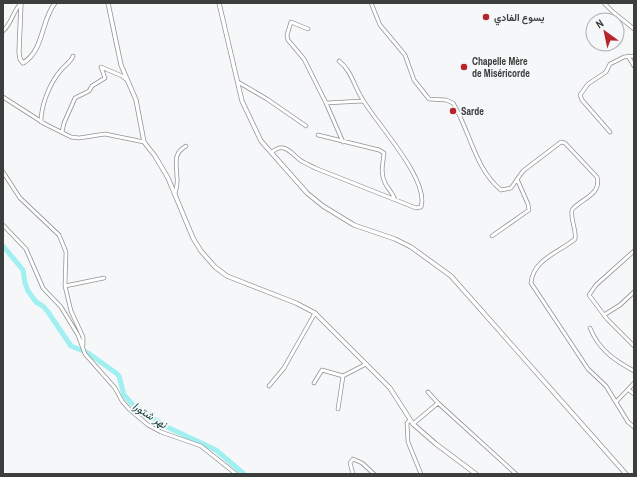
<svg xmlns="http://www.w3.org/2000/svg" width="637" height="477" viewBox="0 0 637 477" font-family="'Archivo Narrow',Vazirmatn,sans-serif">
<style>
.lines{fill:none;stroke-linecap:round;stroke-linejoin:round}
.river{stroke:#a0eff1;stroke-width:5}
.minor-casing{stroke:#919294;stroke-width:4.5}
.tertiary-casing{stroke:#919294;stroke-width:5}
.minor{stroke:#fff;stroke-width:3}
.tertiary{stroke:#fff;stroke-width:3.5}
.poi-dot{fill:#b6252b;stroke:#f6f7f9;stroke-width:1.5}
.labels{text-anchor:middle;stroke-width:3.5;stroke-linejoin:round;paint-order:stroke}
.poi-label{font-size:10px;font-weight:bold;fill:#3c3d3d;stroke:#f6f7f9;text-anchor:start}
.water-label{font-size:11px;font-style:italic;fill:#0a3233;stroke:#f6f7f9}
</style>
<rect width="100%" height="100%" fill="#f6f7f9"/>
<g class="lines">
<path class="river" d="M3 246 23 270 25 283 28 291 36 302 43 306 48 312 71 346 88 353 116 373 119 376 124 395 134 406 165 426 216 450 244 474"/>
<g class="minor-casing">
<path id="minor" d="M371 3 380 25 405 55 414 80 429 99 446 100 453 103C470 131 475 169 501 190L511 188 523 171 561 142 565 143 597 177C602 195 580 199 572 210 570 220 577 230 575 239 560 252 533 259 531 283L588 369 606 386 628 422 634 427
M604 3 613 12 634 29
M308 29 291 22 287 35 288 40 304 59 326 103 363 101
M3 31C12 23 13 11 21 3
M628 56 634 66
M238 82 267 99 306 126
M3 97 45 124 71 137 79 138 105 134 144 142
M326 103 343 142
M41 122C41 104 50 83 61 70 65 65 71 62 73 56
M62 132 64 123 75 98 89 91 92 86 105 78 101 67 122 76 127 80
M610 132 582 100 580 95 588 84 606 72 610 64 624 57 634 56
M318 135 379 150 384 153C383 163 380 173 385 183 388 189 393 193 395 200
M272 152C284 142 290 152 300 160 304 163 310 165 315 168L416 208 421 207C430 180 376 123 363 100 354 87 352 71 339 61
M3 172 20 198 59 235 66 252 65 286 104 278
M175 194C176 189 178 183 177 178 177 164 172 154 186 146
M3 225 26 249 43 288 61 307 78 335 85 354 115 388 122 401 129 409 148 425 161 432 201 446 236 474
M492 236 529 210 528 204 517 179
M634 251 596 285 589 295 607 319 634 346
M65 286 71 311 83 337V345
M604 315 620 305 634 292
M590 328C599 350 614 360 634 371
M314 383 322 370 343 376
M269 386 284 368 315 313
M629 390 634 394
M616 402 634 383
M438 403 516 474
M338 409 343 376 366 364
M410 420 407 423 408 442 421 474
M413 424 438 403 428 392
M353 474 350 463 353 459 362 463 374 474"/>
</g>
<g class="tertiary-casing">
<path id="tertiary" d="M21 3 19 52 20 59 23 63C44 51 41 20 55 3
M108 3 121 65 136 100 144 142 155 156 168 178 193 238 201 251 215 267 227 276 296 303 315 313 390 388 413 424 436 444 476 474
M219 3 242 101 261 141 307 193 323 206 354 225 395 239 411 247 451 276 626 474"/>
</g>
<use href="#minor" class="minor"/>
<use href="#tertiary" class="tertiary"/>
</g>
<g class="poi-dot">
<circle cx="486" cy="17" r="4"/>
<circle cx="464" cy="67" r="4"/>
<circle cx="453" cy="111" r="4"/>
</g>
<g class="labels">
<g class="poi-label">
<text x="494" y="21">يسوع الفادي</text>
<text x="472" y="65">Chapelle Mère<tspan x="472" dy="12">de Miséricorde</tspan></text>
<text x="461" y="115">Sarde</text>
</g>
<g class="water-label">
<text transform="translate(150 415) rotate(33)" y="4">نهر شتورا</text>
</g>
</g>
<rect width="637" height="477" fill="none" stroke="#3c3d3d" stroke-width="8"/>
<g transform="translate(605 32) rotate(327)"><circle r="19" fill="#f6f7f9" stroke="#acadae"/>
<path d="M0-3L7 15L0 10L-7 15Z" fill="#b6252b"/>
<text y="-6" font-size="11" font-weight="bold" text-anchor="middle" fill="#3c3d3d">N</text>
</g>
</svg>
